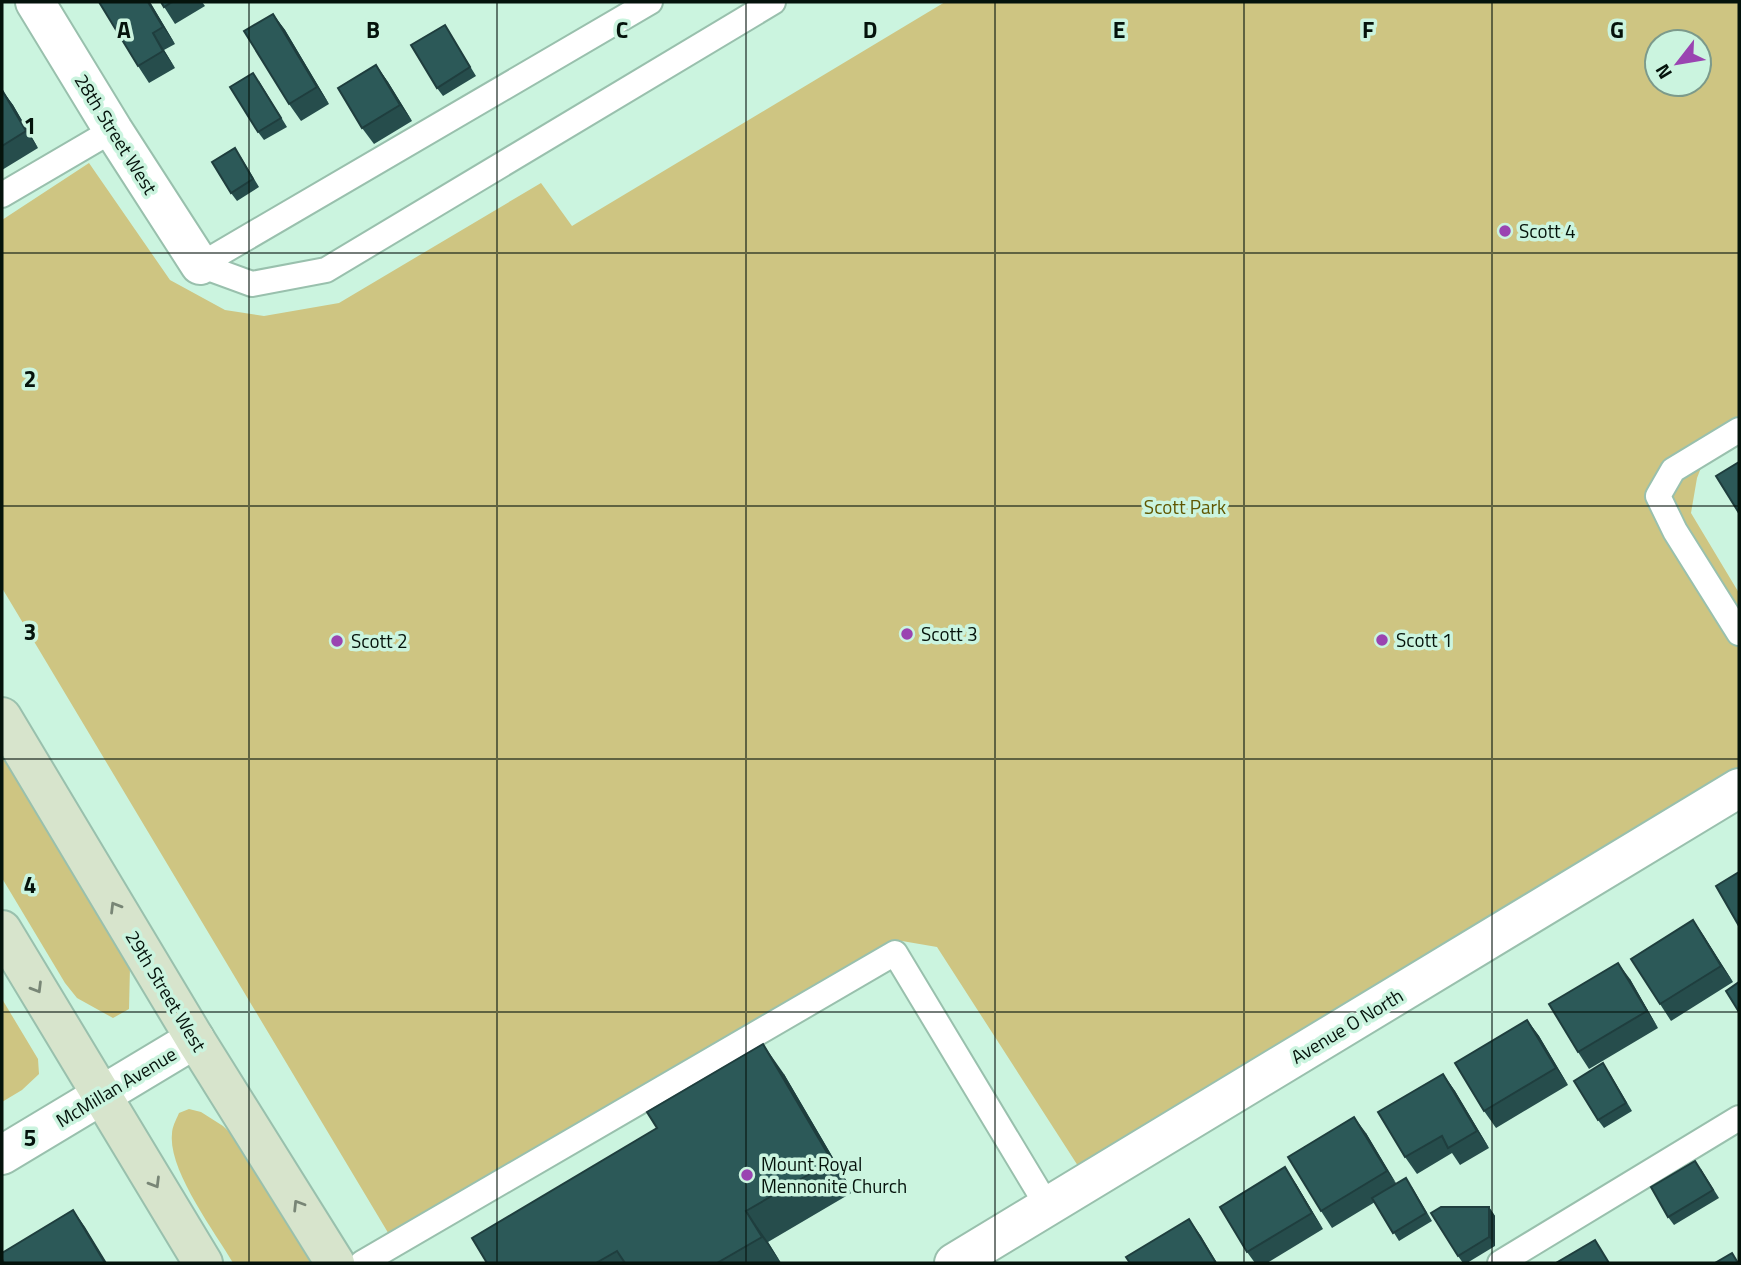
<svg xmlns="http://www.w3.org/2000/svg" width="1741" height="1265" viewBox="0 0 1741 1265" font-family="'Titillium Web',sans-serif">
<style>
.green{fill:#cec582;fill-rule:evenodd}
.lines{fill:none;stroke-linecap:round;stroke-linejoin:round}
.lane-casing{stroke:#99c0ad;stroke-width:28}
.street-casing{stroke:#99c0ad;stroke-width:42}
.secondary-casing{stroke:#99c0ad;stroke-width:42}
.lane{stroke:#fff;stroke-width:24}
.street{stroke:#fff;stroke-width:38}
.secondary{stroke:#d7e4cc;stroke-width:38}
.wall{fill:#264d4c}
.shaded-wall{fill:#1f3e3e}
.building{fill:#2c5958;stroke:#1f3e3e;stroke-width:2}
.oneway{stroke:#788676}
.grid{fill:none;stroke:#05130c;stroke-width:2;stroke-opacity:0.55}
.poi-dot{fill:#9a44b1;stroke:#cbf4df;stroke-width:2.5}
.labels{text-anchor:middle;stroke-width:7;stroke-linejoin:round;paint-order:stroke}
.street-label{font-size:19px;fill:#05130c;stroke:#cbf4df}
.poi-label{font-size:19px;fill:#05130c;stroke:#cbf4df;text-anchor:start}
.park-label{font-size:19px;fill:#605600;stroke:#cbf4df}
.grid-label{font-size:23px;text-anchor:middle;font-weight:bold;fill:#05130c;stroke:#cbf4df;stroke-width:7;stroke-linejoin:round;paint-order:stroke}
</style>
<rect width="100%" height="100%" fill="#cbf4df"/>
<path class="green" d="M945 2H1739V431L1708 450 1697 478 1691 513 1739 593V768L1080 1169 937 947 902 941 393 1241 2 588V220L89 163 170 280 225 310 264 316 339 303 541 183 572 226ZM1657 42H1699V84H1657Z
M2 748 130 967 129 1009 113 1018 77 998 65 983 2 878Z
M2 999 38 1059 39 1074 22 1090 2 1102Z
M189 1109 201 1112 223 1126 240 1142 313 1263H233C215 1232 168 1170 172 1134 172 1127 176 1120 179 1113Z"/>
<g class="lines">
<g class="lane-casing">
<path id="lane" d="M2 195 113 130
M200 265 252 284 326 270 773 2
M200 265 650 2
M1739 430 1673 470 1658 496 1675 531 1739 633
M362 1263 895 953 1048 1207
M1500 1263 1739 1118"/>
</g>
<g class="street-casing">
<path id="street" d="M35 2 113 130 200 265
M2 1155 195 1039
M954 1263 1739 788"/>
</g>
<g class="secondary-casing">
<path id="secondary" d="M2 717 195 1039 335 1263
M2 930 203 1263"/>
</g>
<use href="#lane" class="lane"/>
<use href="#street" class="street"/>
<use href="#secondary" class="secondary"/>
</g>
<path class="wall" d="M99 2H150L175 44 164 50 175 68 149 83 138 66Z
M161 2H202L205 6 175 24Z
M273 14 285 30 329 104 301 121 289 104Z
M445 25 476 76 443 96 437 88Z
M376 65 388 82 412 121 374 144 362 128Z
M259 81 287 127 264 140 258 132Z
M2 90 13 105 38 148 2 170Z
M241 157 259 187 237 201 231 193Z
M1693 920 1733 982 1671 1021 1660 1004Z
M1630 979 1658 1028 1589 1069 1578 1052Z
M1527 1020 1539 1036 1568 1085 1496 1128 1484 1111Z
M1609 1072 1632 1111 1604 1128 1598 1120Z
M784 1074 853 1192 768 1242 781 1263H487Z
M1443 1074 1455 1091 1489 1148 1460 1165 1452 1153 1417 1174 1405 1157Z
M1366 1133 1396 1184 1412 1187 1432 1221 1399 1241 1375 1202 1332 1228 1321 1211Z
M1701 1169 1719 1198 1674 1225 1668 1217Z
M1296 1184 1323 1229 1267 1263H1255L1247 1252Z
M1489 1207 1495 1216V1246L1467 1263H1463L1458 1256Z"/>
<path class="shaded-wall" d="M148 2H150L175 44 163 27Z
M273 14 285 30 329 104 317 87Z
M153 33 164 50 175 68 163 51Z
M376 65 388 82 412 121 400 105Z
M2 90 13 105 38 148 26 131Z
M1693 920 1704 936 1733 982 1721 966Z
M1618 963 1630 979 1658 1028 1647 1011Z
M1527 1020 1539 1036 1568 1085 1556 1068Z
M763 1044 784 1074 853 1192 832 1161Z
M1443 1074 1455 1091 1489 1148 1477 1131Z
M1354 1117 1366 1133 1399 1188 1387 1171Z
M1285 1167 1296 1184 1323 1229 1312 1213Z
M1489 1207 1495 1216V1246L1489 1237Z
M73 1210 85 1227 107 1263H105Z
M746 1211 768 1242 781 1263 762 1237Z
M1189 1219 1201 1236 1217 1263H1216Z"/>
<path class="building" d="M99 2H148L163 27 153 33 163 51 138 66Z
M161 2H172L164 7Z
M273 14 317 87 289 104 244 31Z
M445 25 470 67 437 88 411 45Z
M376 65 400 105 362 128 338 88Z
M253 73 281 118 258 132 230 87Z
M2 90 26 131 2 146Z
M235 148 253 179 231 193 212 162Z
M1739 462V513L1716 476Z
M1739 872V926L1716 886Z
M1693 920 1721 966 1660 1004 1631 959Z
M1618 963 1647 1011 1578 1052 1549 1004Z
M1739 982V1012L1726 991Z
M1527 1020 1556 1068 1484 1111 1455 1063Z
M763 1044 832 1161 746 1211 762 1237 717 1263H625L617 1251 596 1263H487L472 1238 657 1128 647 1112Z
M1603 1063 1626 1103 1598 1120 1574 1081Z
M1443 1074 1477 1131 1448 1148 1442 1136 1405 1157 1378 1112Z
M1354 1117 1387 1171 1321 1211 1288 1157Z
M1695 1161 1713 1190 1668 1217 1651 1187Z
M1285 1167 1312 1213 1247 1252 1220 1207Z
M1406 1178 1426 1213 1393 1233 1372 1198Z
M1441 1207H1489V1237L1458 1256 1431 1213Z
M73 1210 105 1263H4L2 1259V1253Z
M1189 1219 1216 1263H1130L1126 1257Z
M1595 1240 1609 1263H1556Z
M1732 1253 1738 1263H1715Z"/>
<defs><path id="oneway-chevron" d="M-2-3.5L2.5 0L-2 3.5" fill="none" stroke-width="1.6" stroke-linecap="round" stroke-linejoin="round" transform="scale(1.75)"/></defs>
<g class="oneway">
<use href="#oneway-chevron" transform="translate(115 907) rotate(-121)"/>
<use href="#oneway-chevron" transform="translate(37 988) rotate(59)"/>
<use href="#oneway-chevron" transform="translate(155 1183) rotate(59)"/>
<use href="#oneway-chevron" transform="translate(298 1205) rotate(-122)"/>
</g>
<path class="grid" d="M249 2V1263M497 2V1263M746 2V1263M995 2V1263M1244 2V1263M1492 2V1263M2 253H1739M2 506H1739M2 759H1739M2 1012H1739"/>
<g class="poi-dot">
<circle cx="1505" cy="231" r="7"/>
<circle cx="907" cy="634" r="7"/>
<circle cx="1382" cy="640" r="7"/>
<circle cx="337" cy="641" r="7"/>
<circle cx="747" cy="1175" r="7"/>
</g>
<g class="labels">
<g class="street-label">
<text transform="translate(116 134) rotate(58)" y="7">28th Street West</text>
<text transform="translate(166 991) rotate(59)" y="7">29th Street West</text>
<text transform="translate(1347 1026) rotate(-31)" y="7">Avenue O North</text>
<text transform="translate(116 1087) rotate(-31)" y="7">McMillan Avenue</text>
</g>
<g class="poi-label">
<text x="1519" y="238">Scott 4</text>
<text x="921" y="641">Scott 3</text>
<text x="1396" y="647">Scott 1</text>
<text x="351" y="648">Scott 2</text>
<text x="761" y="1171">Mount Royal<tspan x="761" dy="22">Mennonite Church</tspan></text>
</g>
<g class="park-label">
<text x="1185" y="514">Scott Park</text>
</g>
</g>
<g class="grid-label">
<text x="124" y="38">A</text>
<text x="373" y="38">B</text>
<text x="622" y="38">C</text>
<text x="870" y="38">D</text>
<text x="1119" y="38">E</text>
<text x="1368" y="38">F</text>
<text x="1617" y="38">G</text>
<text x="30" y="134">1</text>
<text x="30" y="387">2</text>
<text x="30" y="640">3</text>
<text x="30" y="893">4</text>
<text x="30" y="1146">5</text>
</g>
<rect width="1741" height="1265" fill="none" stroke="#05130c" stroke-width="7"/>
<g transform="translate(1678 63) rotate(239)"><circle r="33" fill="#cbf4df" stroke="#7c9a8b" stroke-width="2"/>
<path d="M0-5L12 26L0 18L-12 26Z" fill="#9a44b1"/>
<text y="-10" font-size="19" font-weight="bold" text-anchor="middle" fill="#05130c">N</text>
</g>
</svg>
